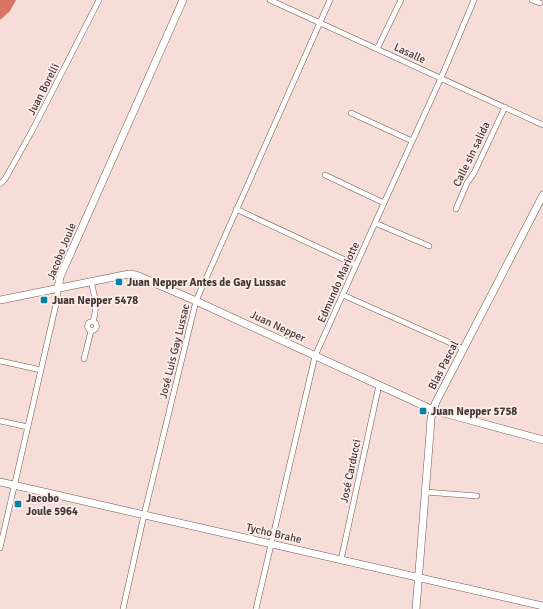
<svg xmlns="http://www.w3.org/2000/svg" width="543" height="609" viewBox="0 0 543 609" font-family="Signika,sans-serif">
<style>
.water{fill:#d87565}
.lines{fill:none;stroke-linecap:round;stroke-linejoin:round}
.minor-casing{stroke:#6b5652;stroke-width:6}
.secondary-casing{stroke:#6b5652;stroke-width:8}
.minor{stroke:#fff;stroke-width:5}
.secondary{stroke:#fff;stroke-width:7}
.poi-dot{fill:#0282a6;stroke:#fdedea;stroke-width:1.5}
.labels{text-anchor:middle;stroke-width:3.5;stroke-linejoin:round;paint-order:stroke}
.street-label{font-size:11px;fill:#403634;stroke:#fdedea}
.poi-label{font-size:11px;font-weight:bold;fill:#403634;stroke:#fdedea;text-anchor:start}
</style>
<rect width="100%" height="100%" fill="#f7ddd8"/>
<path class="water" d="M0 0H16L10 11 0 20Z"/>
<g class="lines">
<g class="minor-casing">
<path id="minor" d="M270 0 543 125
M532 0 540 3
M377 49 401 0
M351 113 412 141
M325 175 384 203
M0 184 5 179 32 131 99 0
M236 209 356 265
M456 209 467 183 474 173 505 107
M375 223 429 246
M91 281C95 298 98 305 93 322
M343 295 464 349
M87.5 326a4.5 4.5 0 1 1 9 0a4.5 4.5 0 1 1-9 0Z
M84 359 91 331
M0 361 41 370
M0 421 28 427
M425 492 477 496
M0 548 57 300 58 288
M341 560 379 385
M123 609 144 515 196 301 330 0
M256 609 315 356 384 203 441 78 474 0"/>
</g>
<g class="secondary-casing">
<path id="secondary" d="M58 288 60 277 183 0
M0 300 124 275 130 274 136 275 196 301 433 410 543 440
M0 482 543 606
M416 609 430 433 431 418 433 410 436 402 543 195"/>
</g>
<use href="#minor" class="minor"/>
<use href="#secondary" class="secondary"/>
</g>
<g class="poi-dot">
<rect x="115" y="278" width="8" height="8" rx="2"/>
<rect x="40" y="296" width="8" height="8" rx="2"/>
<rect x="419" y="407" width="8" height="8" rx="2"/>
<rect x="14" y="500" width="8" height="8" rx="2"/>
</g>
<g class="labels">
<g class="street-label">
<text transform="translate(410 53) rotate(25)" y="4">Lasalle</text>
<text transform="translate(43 89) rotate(-63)" y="4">Juan Borelli</text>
<text transform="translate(471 154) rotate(-64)" y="4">Calle sin salida</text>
<text transform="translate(61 251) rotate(-68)" y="4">Jacobo Joule</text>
<text transform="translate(338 282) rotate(-66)" y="4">Edmundo Mariotte</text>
<text transform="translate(278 326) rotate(25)" y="4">Juan Nepper</text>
<text transform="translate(174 351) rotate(-76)" y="4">José Luis Gay Lussac</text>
<text transform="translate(443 365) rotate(-63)" y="4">Blas Pascal</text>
<text transform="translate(350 471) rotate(-78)" y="4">José Carducci</text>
<text transform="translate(274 533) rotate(13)" y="4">Tycho Brahe</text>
</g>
<g class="poi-label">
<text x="127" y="286">Juan Nepper Antes de Gay Lussac</text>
<text x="52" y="304">Juan Nepper 5478</text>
<text x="431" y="415">Juan Nepper 5758</text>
<text x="26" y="502">Jacobo<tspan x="26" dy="13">Joule 5964</tspan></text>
</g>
</g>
</svg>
